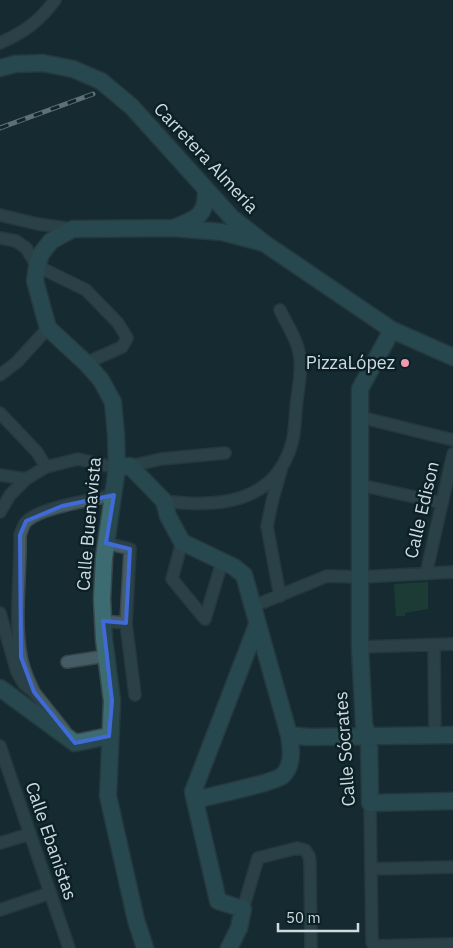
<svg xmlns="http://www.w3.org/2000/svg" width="453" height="948" viewBox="0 0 453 948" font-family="'IBM Plex Sans',sans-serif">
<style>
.green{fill:#264e3b}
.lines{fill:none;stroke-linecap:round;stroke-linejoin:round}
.street-casing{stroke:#37474c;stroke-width:14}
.secondary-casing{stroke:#37474c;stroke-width:19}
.street{stroke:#465c64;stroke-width:11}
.secondary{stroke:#3c6c71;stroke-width:16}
.rail-casing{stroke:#b5c3c7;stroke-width:5}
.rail{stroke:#0c2127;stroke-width:3;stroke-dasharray:9;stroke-linecap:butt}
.marked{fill:none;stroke:#416ad9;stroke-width:4;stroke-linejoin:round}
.poi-dot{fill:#f29aae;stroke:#0c2127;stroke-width:2}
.labels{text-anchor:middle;stroke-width:5;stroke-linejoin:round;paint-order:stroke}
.street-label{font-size:18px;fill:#cfdbdf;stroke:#0c2127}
.poi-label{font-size:18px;fill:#cfdbdf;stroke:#0c2127;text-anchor:end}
</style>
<rect width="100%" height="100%" fill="#162b31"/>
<path class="green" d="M428 582V609L405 613V616H396L394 584Z"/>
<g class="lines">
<g class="street-casing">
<path id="street" d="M0 43C24 32 39 22 55 0
M0 215 38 224 73 229
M0 238 16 241 26 248 37 266 86 290 118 323 127 338 122 347 86 363
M0 375 17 362 48 328
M0 413 37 452 46 467
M360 417 453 440
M130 466 161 459 225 453
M0 475 26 479
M360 485 442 503
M164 501C217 508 275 504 292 443 295 432 295 420 296 409 297 394 302 374 300 359 299 342 287 325 280 310
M0 512 10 495 26 479 46 467 78 459 117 468
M182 542 172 579 205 619 222 562
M106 543 130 549 126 623 135 695
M426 574 453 454
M280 596 267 526 273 498 281 470
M254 606 327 576 361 577 453 572
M0 613 17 672 24 684 34 692 65 731
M103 621 126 623
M434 645 435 736
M360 647 453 644
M67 662 106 656
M34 692C29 681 23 669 21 656 14 618 21 574 20 535 22 531 23 524 27 521 42 507 92 500 114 495
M0 746 69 948
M370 803 372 942 375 948
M0 843 30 834
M371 869 453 867
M243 909 258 858 297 848 305 850 309 856 310 862 311 948
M0 910 50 893
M374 946 453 944"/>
</g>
<g class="secondary-casing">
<path id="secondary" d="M0 68 15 64 43 63 73 69 101 81 132 107 232 218 264 243 392 330 453 357
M176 227C196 219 206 216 206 192
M392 330 360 389V647L364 725 369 737 370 803 453 801
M117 468 130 466 164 501 168 516 182 542 234 567 244 575 289 735C291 747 294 766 282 776 273 783 210 796 195 800
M0 688 75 743 109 736
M289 735 308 737 453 735
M145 948 136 920 108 796 112 701 104 639 102 599 104 558 117 468 116 435 113 402 101 380 86 363 48 328 35 281 37 266 41 254 51 241 73 229 173 228 222 232 264 243
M229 948 239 928 243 909 218 901 193 792 257 625"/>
</g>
<use href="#street" class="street"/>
<use href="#secondary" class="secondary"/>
<g class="rail-casing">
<path id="rail" d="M0 128 93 94"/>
</g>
<use href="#rail" class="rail"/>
</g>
<path d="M0 0H453V948H0ZM114 495 106 543 130 549 126 623 103 621 112 701 109 736 75 743 34 692 21 657 20 535 26 521 62 506Z" fill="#162b31" fill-opacity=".55" fill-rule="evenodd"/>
<path class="marked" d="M114 495 106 543 130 549 126 623 103 621 112 701 109 736 75 743 34 692 21 657 20 535 26 521 62 506Z"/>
<circle class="poi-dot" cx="405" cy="363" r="5"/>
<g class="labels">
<g class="street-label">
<text transform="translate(206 158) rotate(47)" y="6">Carretera Almería</text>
<text transform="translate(422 510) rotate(-77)" y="6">Calle Edison</text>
<text transform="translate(89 524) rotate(-85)" y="6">Calle Buenavista</text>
<text transform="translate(345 749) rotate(-94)" y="6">Calle Sócrates</text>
<text transform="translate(51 841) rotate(71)" y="6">Calle Ebanistas</text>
</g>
<g class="poi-label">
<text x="395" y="369">PizzaLópez</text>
</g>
</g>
<path d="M278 923v8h80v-8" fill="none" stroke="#cfdbdf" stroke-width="2.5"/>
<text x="286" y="923" font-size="15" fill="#cfdbdf" stroke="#0c2127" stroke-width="4" paint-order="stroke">50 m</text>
</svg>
